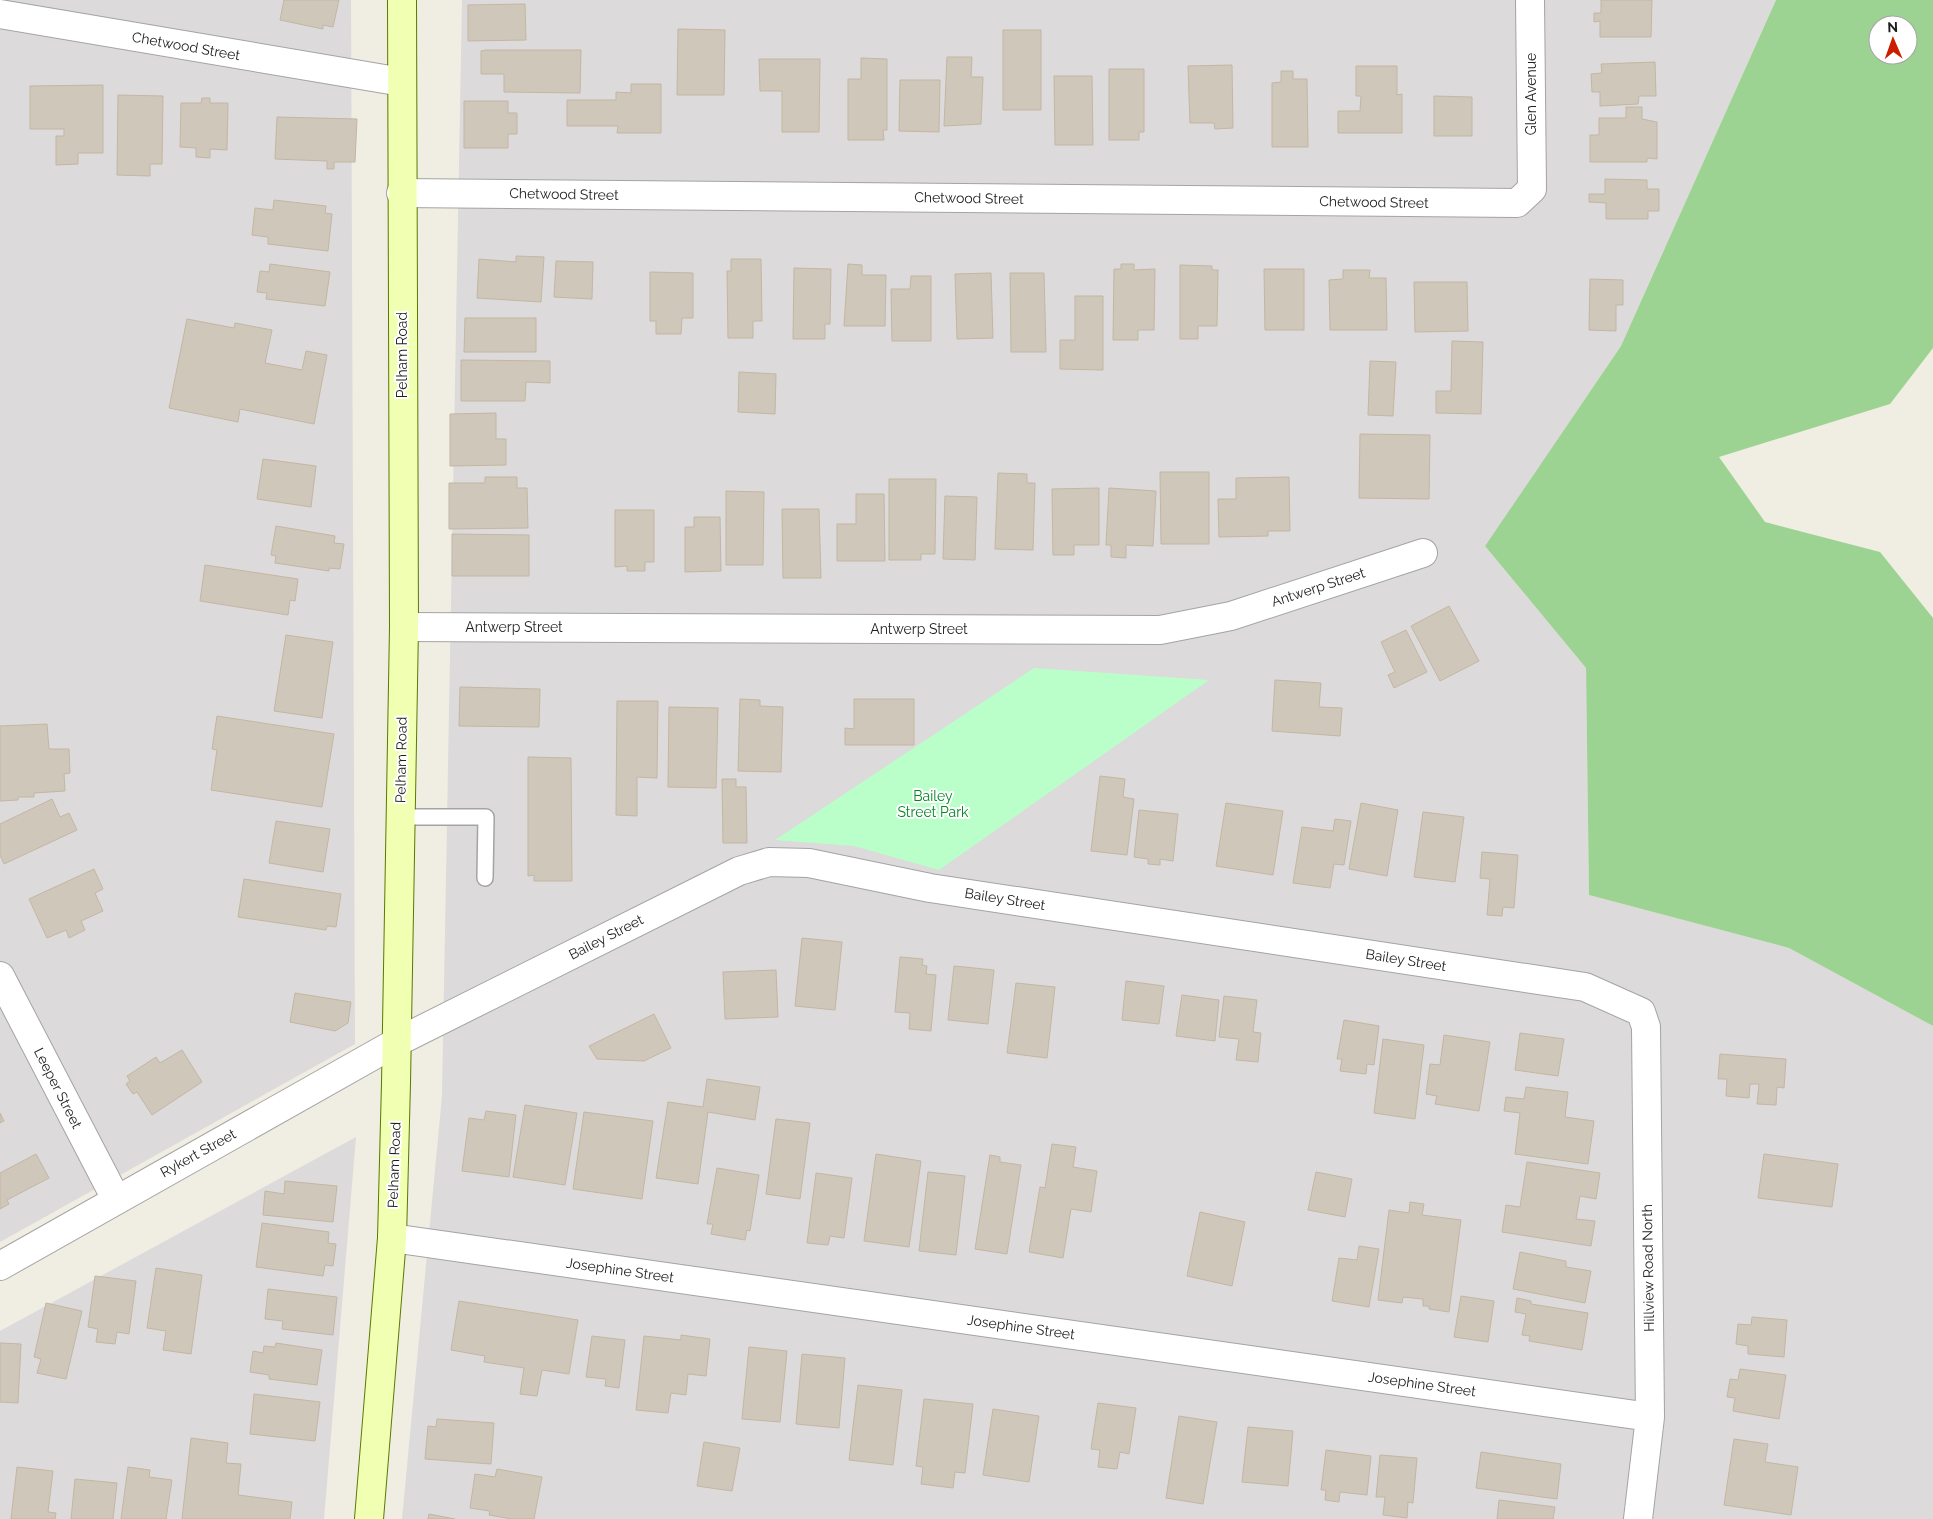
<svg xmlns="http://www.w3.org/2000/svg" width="1933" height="1519" viewBox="0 0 1933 1519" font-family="Raleway,sans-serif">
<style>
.residential{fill:#dcdada}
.forest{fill:#9cd393;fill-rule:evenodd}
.park{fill:#baffca}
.building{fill:#d0c7bb;stroke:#c3b6a3}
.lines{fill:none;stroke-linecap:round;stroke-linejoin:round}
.service-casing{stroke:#a4a4a4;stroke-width:18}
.minor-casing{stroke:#a4a4a4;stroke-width:30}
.tertiary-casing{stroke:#a4a4a4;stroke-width:30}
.secondary-casing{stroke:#5a7900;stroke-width:30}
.service{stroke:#fff;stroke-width:15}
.minor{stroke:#fff;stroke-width:28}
.tertiary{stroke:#fff;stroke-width:28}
.secondary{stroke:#f0ffb1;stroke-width:28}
.labels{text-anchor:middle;stroke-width:4;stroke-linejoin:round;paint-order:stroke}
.street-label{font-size:14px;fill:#1d1d1d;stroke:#fff}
.park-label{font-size:14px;fill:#018620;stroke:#fff}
</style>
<rect width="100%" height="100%" fill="#f0ede2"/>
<path class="residential" d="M0 0H351L355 1044 0 1242Z
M462 0H1776L1621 346 1485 546 1586 668 1589 895 1789 948 1933 1026V1519H402L442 1096Z
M356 1137 324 1519H0V1331Z"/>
<path class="forest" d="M1776 0H1933V348L1890 404 1719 457 1765 522 1880 552 1933 618V1026L1789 948 1589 895 1586 668 1485 546 1621 346ZM1878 25H1908V55H1878Z"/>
<path class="park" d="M1034 668 1209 680 939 870 854 846 775 840Z"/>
<path class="building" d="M284 0H339L333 27 323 25V29L280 20Z
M1601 0H1652L1651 37H1600V21L1594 22V13H1601Z
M525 4 526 40 468 41V5Z
M678 29 725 30 724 95H677Z
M1003 30H1041V110H1003Z
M486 50H581L580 93 504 92V74H481V51Z
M947 57H972L971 77H983L981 124 944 126Z
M861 58 887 59V130H883L884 140H848V79H861Z
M759 59H820L819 132H782V91H760Z
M1655 62 1656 96H1639L1638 104 1600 106V92H1592L1591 74 1602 73 1601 64Z
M1232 65 1233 128 1215 129 1214 123H1190L1188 66Z
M1356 66H1397V95L1402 94V133H1338V111H1360L1361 96H1356Z
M1109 69H1144V132H1139V140H1109Z
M1281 71H1293V79H1307L1308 147H1272V83L1281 82Z
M1054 76H1092L1093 145H1055Z
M900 80H940L939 132 899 131Z
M631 84H661V133H617L618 126H567V100H616V92L631 93Z
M103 85V153H78V164L56 165V136H64V129H30V86Z
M118 95 163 96 162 164H150V176L117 175Z
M1434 96 1472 97V136H1434Z
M202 98H210V103H228L227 150 210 149V158L196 157V148L180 147 181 103H201Z
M464 101H508V113H517V134H508V148H464Z
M1626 107H1642V119L1657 122V159L1647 158V162H1590V135H1599V118H1626Z
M277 117 357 119 355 162H334V169H327V161L275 159Z
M1605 179 1647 180V189H1659V211H1648V219H1606V203L1589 202V194H1605Z
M274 200 326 206 325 213 332 214 328 251 268 244V237L252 235 255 208 273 210Z
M516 256 544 257 541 302 477 298 479 259 516 262Z
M731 259H761L762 321H753V338H728L727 271H731Z
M556 261 593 262 592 299 554 297Z
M270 264 330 272 325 306 266 299 267 293 257 292 260 271 269 272Z
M848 264 862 265V275H886L885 326H844Z
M1121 264H1134V270L1155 269 1154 330H1138V340H1113L1114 269H1121Z
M1180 265 1212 266V270H1218L1217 326H1198V339H1180Z
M794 268 831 269 830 324H825V339H793Z
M1264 269H1304V330H1265Z
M1343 270H1370L1369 278H1386L1387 330H1330L1329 280 1343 279Z
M650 272 693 273V318H682L681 334H656V321H650Z
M991 273 993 338 957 339 955 274Z
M1010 273H1044L1046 352H1011Z
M911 276H931V341H892L891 289H910Z
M1590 279 1623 280V305H1616V331L1589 330Z
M1414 282H1467L1468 331 1415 332Z
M1075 296H1103V370L1060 369V340H1075Z
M465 318H536V352H464Z
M187 319 234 328 235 323 272 330 265 363 302 370 306 351 327 355 314 424 240 409 238 422 169 408Z
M1452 341 1483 342 1481 414 1436 413V391H1451Z
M461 360 550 361V383L526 382 525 401H461Z
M1370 361 1396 362 1393 416 1368 415Z
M739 372 776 374 775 414 738 412Z
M496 413V439H506V465L450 466V414Z
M1360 434 1430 435 1429 499 1359 498Z
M263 459 316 466 311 507 257 499Z
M1160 472H1209V544H1161Z
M998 473 1027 474V483H1035L1033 550 995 549Z
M485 477H517V488H527L528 528 449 529V483H485Z
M1289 477 1290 531H1268V536L1219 537 1218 499H1236V478Z
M889 479H936L935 554H921V560H889Z
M1099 488V545H1074V555H1053L1052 489Z
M1109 488 1156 491 1153 546 1126 545V558L1111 557V545H1106Z
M726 491 764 492 763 565H726Z
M856 494H884L885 561H837V524H856Z
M945 496 977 497 975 560 943 559Z
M782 509H819L821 578H783Z
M615 510H654V562H645V571H627V566L615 567Z
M694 517H720L721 571 685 572V527H694Z
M276 526 335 536 334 543 344 544 340 569 329 568V571L275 563 276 556 271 555Z
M452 534 529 535V576H452Z
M205 565 298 579 295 601 290 600 288 615 200 601Z
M1449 606 1479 661 1440 681 1411 626Z
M1406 630 1427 672 1394 688 1388 675 1395 672 1381 642Z
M286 635 333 642 322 718 274 711Z
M1275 680 1321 683 1319 707 1342 708 1340 736 1272 731Z
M460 687 540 689 539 727 459 726Z
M740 699 760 700V706L783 707 781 772 738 771Z
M854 699H914V745H845V728L854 729Z
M617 701H658L657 778 637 777V816L616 815Z
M669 707 718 708 716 788 668 787Z
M217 716 334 734 322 807 211 790 217 750 212 749Z
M47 724 49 749H69L70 773 64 774 65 791 34 793V797H18V800L0 801V726Z
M528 757 571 758 572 881H534V875L528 876Z
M1100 776 1125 779 1123 797 1134 799 1127 855 1091 851Z
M722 779H736V787H746L747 843H723Z
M52 799 60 817 69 813 77 830 4 864 0 855V824Z
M1226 803 1283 811 1273 875 1216 866Z
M1361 803 1398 810 1387 876 1349 869Z
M1139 810 1178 814 1173 861 1160 859V865L1148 864V859L1134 857Z
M1423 812 1464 817 1455 882 1414 877Z
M1335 819 1351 821 1344 865 1334 864 1330 888 1293 883 1302 827 1333 831Z
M276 821 330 829 323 872 269 863Z
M1482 852 1518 855 1514 908 1503 907 1502 916 1487 915 1490 879 1480 878Z
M94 869 103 889 95 893 103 911 81 921 85 930 69 938 66 930 47 938 29 899Z
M244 879 341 894 336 927 327 926 326 930 238 917Z
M802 938 842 942 835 1010 795 1006Z
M900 957 923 959 922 965 927 966 926 974 936 975 931 1031 909 1029 910 1013 895 1012Z
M954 966 994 970 988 1024 948 1020Z
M776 970 778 1017 725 1019 723 972Z
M1126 981 1164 986 1159 1024 1122 1020Z
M1016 983 1055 987 1047 1058 1007 1053Z
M295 993 351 1002 348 1023 335 1031 290 1022Z
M1182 995 1219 1000 1215 1041 1176 1036Z
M1224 996 1257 1000 1253 1032 1261 1033 1258 1062 1236 1060 1239 1039 1219 1037Z
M654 1014 671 1048 644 1061 597 1059 589 1046Z
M1344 1020 1379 1026 1374 1065 1367 1064 1366 1074 1340 1071 1342 1059H1337Z
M1520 1033 1564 1039 1558 1076 1515 1070Z
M1444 1035 1490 1042 1479 1111 1435 1104 1437 1096 1426 1094 1430 1064 1440 1065Z
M1383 1039 1424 1045 1415 1119 1374 1113Z
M182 1050 202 1082 152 1115 137 1092 133 1094 126 1084 130 1081 127 1076 156 1057 160 1063Z
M1720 1054 1786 1059 1784 1088 1777 1087 1776 1105 1757 1104 1759 1084H1750L1749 1098 1726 1096 1727 1079H1718Z
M707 1079 760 1087 755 1120 708 1112 698 1184 656 1178 668 1102 703 1107Z
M1526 1087 1568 1092 1565 1117 1594 1121 1588 1164 1515 1154 1520 1113 1504 1111 1506 1097 1524 1099Z
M525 1105 577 1113 565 1185 513 1177Z
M486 1111 516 1115 509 1177 462 1171 469 1118 484 1120Z
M584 1112 653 1121 642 1199 573 1189Z
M0 1113 4 1121 0 1123Z
M776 1119 810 1123 800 1199 766 1194Z
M1052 1144 1076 1147 1073 1167 1097 1171 1091 1212 1071 1209 1063 1258 1029 1252 1040 1187 1045 1188Z
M36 1154 49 1178 7 1200 9 1204 0 1209V1173Z
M876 1154 921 1161 909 1247 864 1241Z
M1764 1154 1838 1164 1832 1207 1758 1198Z
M990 1155 1000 1157V1162L1021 1165 1007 1254 975 1249Z
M1527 1162 1600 1173 1596 1199 1580 1196 1576 1219 1595 1221 1591 1246 1502 1232 1506 1205 1520 1207Z
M717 1168 759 1175 750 1231 747 1230 745 1240 711 1234 713 1224H707Z
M928 1172 965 1176 956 1255 919 1251Z
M1316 1172 1352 1179 1345 1217 1308 1210Z
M816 1173 852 1178 844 1238 830 1236 828 1245 807 1243Z
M285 1181 337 1186 333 1222 263 1215 265 1191 284 1194Z
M1410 1202 1424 1204 1422 1215 1461 1220 1449 1312 1429 1309V1306H1423V1299L1403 1297 1402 1303 1378 1300 1389 1210 1409 1213Z
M1200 1212 1245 1222 1232 1286 1187 1276Z
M262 1223 329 1232 328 1243 336 1244 333 1266 325 1265 323 1276 256 1267Z
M1359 1246 1379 1249 1369 1307 1332 1301 1339 1258 1357 1260Z
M1520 1252 1566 1261V1267L1591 1271 1585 1303 1513 1289Z
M156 1268 202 1275 191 1354 163 1350 166 1331 147 1328Z
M95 1276 136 1281 129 1334 117 1332 115 1344 96 1342 98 1329 88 1327Z
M268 1289 337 1297 333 1335 282 1329 283 1321 265 1319Z
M1461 1296 1494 1301 1488 1342 1454 1337Z
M1517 1298 1531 1301V1304L1588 1313 1582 1350 1529 1341 1530 1336 1522 1335 1526 1314 1515 1312Z
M459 1301 578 1320 569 1374 542 1370 537 1396 520 1394 524 1368 484 1362 485 1356 451 1350Z
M46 1303 82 1311 66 1379 37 1373 41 1359 34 1357Z
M1752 1317 1787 1320 1784 1357 1748 1354V1346L1736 1344 1738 1324 1751 1325Z
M681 1335 710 1339 706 1376 688 1374 686 1395 671 1393 668 1413 636 1410 644 1336 681 1340Z
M592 1336 625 1340 619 1388 605 1386 606 1379 586 1377Z
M0 1343 21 1344 18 1403 0 1402Z
M276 1343 322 1350 317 1385 269 1379V1375L250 1372 253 1351 263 1353 264 1346 275 1347Z
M749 1347 787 1351 780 1422 742 1419Z
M802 1354 845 1358 839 1428 796 1424Z
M1740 1369 1786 1375 1779 1419 1733 1411 1735 1398 1727 1397 1730 1379 1738 1380Z
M858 1385 902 1390 893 1465 849 1460Z
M254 1394 320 1402 315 1441 250 1434Z
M924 1399 973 1404 965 1473 955 1472 953 1488 921 1484 923 1467 916 1466Z
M1098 1403 1136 1408 1129 1454 1120 1452 1117 1469 1098 1467 1100 1450 1091 1449Z
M993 1409 1039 1416 1029 1482 983 1475Z
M1179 1416 1217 1422 1203 1504 1166 1498Z
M437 1419 494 1423 491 1464 425 1459 428 1426 436 1427Z
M1248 1427 1293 1431 1288 1486 1242 1482Z
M191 1438 228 1443 226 1463 241 1464 238 1495 292 1502 290 1519H182Z
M1734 1439 1768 1444 1765 1462 1798 1467 1791 1515 1724 1505Z
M704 1442 740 1448 732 1491 697 1486Z
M1326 1450 1371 1456 1367 1495 1340 1492 1339 1502 1325 1500 1326 1490H1321Z
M1481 1452 1561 1464 1557 1499 1476 1488Z
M1380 1455 1417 1458 1413 1503 1408 1502 1407 1518 1383 1515 1385 1497H1376Z
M17 1467 53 1471 48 1512 56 1513 55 1519H11Z
M128 1467 150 1470 149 1477 172 1480 166 1519H121Z
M497 1469 542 1477 534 1519H512L489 1515 490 1511 470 1508 475 1474 495 1477Z
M75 1479 117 1483 113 1519H71Z
M1499 1500 1555 1507 1553 1519H1497Z
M429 1514 455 1519H428Z"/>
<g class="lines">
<g class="service-casing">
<path id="service" d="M400 817H486L485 878"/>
</g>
<g class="minor-casing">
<path id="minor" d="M0 14 402 82
M401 193 1517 203 1532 189 1530 0
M404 627 1160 630 1231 616 1423 553
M0 976 116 1199
M397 1042 739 871 769 862 809 863 930 888 1585 987 1641 1012 1646 1027 1650 1417 1638 1519
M392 1238 1650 1417"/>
</g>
<g class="tertiary-casing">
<path id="tertiary" d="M0 1266 397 1042"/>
</g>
<g class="secondary-casing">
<path id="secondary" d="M369 1519 392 1238 396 1083 404 627 402 0"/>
</g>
<use href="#service" class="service"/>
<use href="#minor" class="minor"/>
<use href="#tertiary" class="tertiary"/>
<use href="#secondary" class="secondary"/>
</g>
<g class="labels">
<g class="street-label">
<text transform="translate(186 46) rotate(10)" y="5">Chetwood Street</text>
<text transform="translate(1531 94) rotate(-90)" y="5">Glen Avenue</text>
<text transform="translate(564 194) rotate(1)" y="5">Chetwood Street</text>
<text transform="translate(969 198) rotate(1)" y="5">Chetwood Street</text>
<text transform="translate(1374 202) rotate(1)" y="5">Chetwood Street</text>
<text transform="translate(402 355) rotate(-90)" y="5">Pelham Road</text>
<text transform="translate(1318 587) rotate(-18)" y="5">Antwerp Street</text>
<text x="514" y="632">Antwerp Street</text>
<text x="919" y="634">Antwerp Street</text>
<text transform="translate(401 760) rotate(-89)" y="5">Pelham Road</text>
<text transform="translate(1005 899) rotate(9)" y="5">Bailey Street</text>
<text transform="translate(606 937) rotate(-27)" y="5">Bailey Street</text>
<text transform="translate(1406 960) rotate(9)" y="5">Bailey Street</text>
<text transform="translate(58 1088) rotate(63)" y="5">Leeper Street</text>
<text transform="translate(198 1153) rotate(-29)" y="5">Rykert Street</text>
<text transform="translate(394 1165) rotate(-88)" y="5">Pelham Road</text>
<text transform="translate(1648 1268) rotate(-91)" y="5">Hillview Road North</text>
<text transform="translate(620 1270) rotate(8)" y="5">Josephine Street</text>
<text transform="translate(1021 1327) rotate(8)" y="5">Josephine Street</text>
<text transform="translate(1422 1384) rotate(8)" y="5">Josephine Street</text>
</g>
<g class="park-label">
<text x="933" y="801">Bailey<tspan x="933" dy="16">Street Park</tspan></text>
</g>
</g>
<g transform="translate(1893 40) rotate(358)"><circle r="24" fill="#ffffff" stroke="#a5a5a5"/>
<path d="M0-4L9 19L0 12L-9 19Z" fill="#cb1e00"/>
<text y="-8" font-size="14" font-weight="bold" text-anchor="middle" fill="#1d1d1d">N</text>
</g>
</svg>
